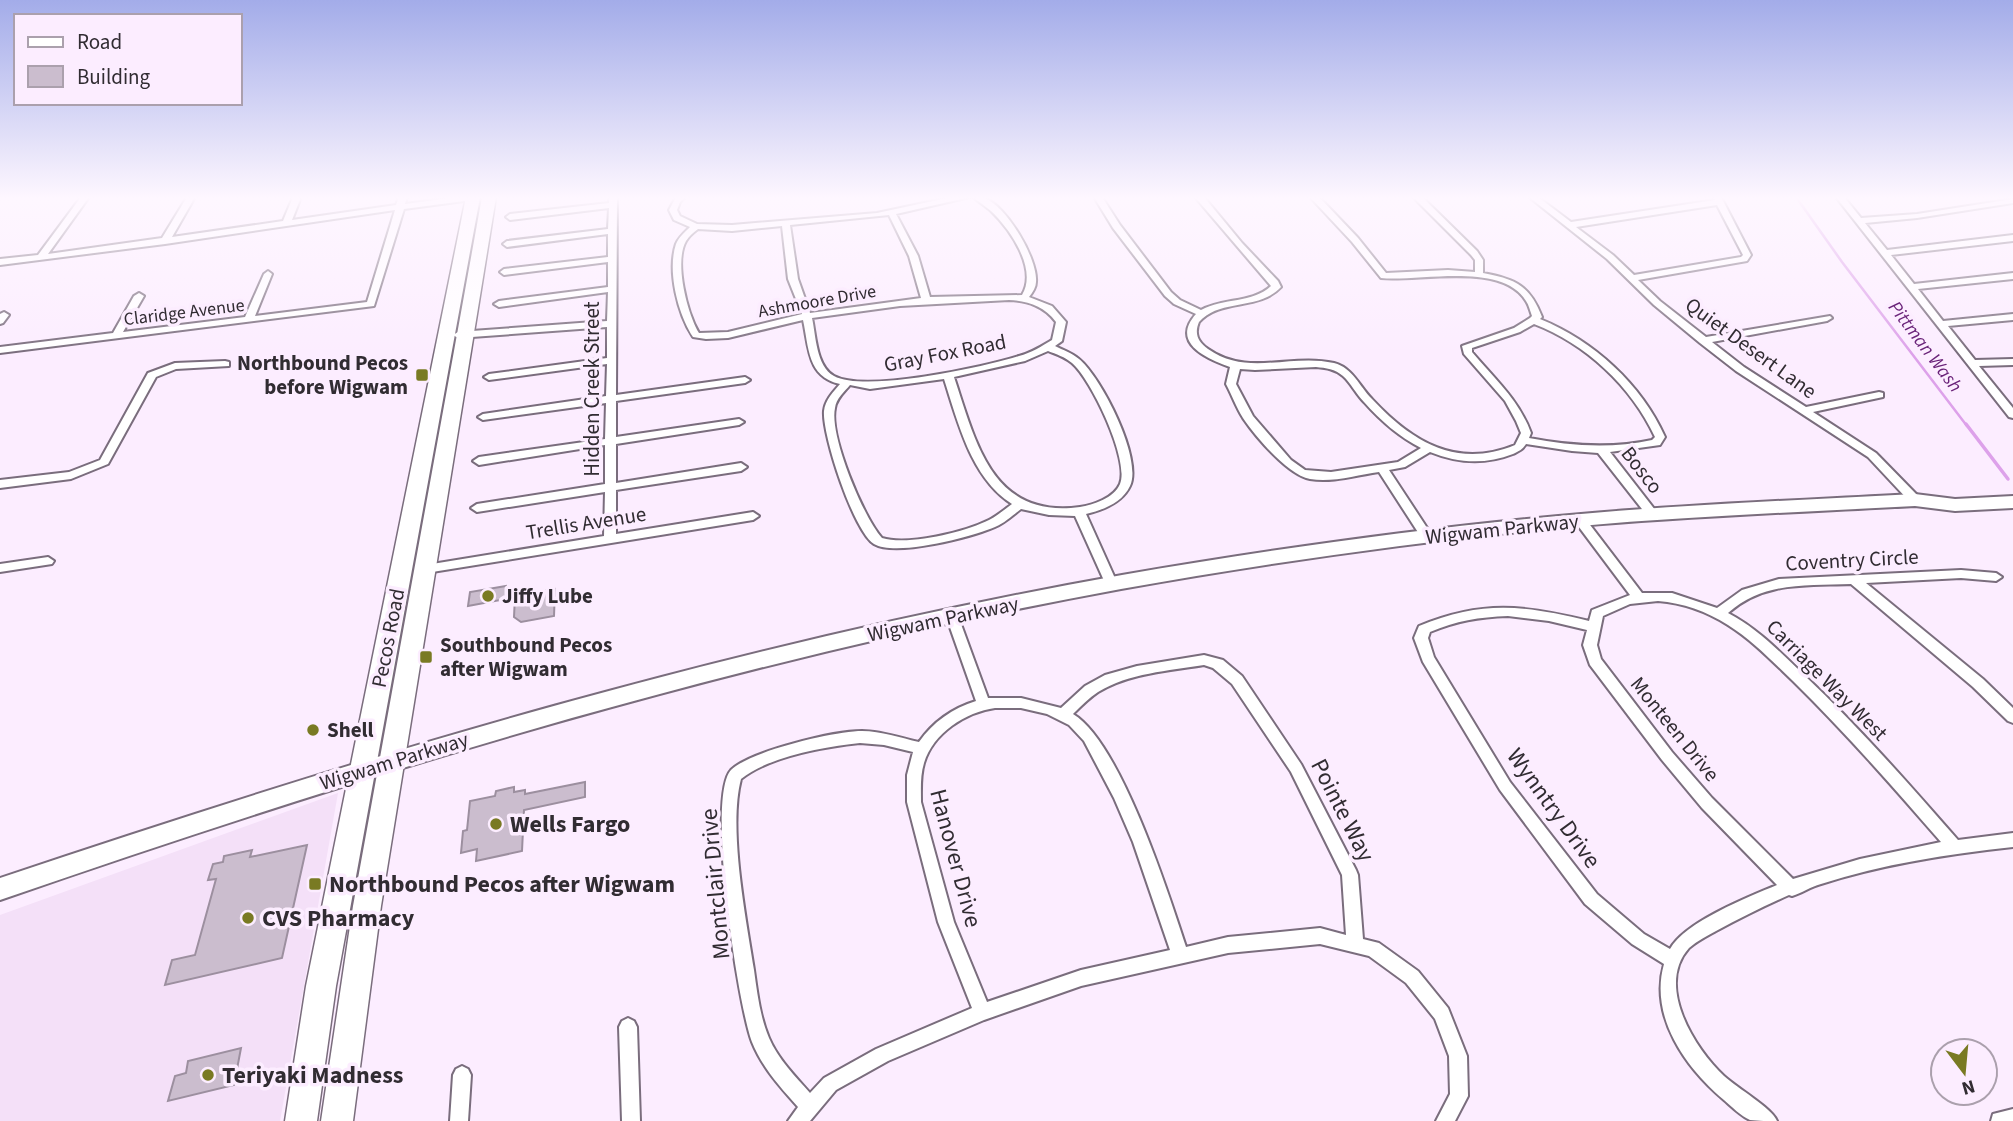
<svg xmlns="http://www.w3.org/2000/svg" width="2013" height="1121" viewBox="0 0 2013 1121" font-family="'Source Sans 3',sans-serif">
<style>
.built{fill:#f4e0f8}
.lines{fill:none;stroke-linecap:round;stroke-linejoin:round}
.stream-far1{stroke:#dda1ea;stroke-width:2.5}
.stream{stroke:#dda1ea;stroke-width:3.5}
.building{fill:#cbbdce;stroke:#9c8f9f;stroke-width:2}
.street-casing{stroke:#7a6d7d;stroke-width:4}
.secondary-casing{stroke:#7a6d7d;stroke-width:4}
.primary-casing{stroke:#7a6d7d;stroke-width:3}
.street{fill:#fff;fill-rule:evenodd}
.secondary{fill:#fff;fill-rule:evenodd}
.primary{fill:#fff;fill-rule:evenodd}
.poi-dot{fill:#797a23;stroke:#fcedff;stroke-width:2.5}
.labels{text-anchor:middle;stroke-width:7;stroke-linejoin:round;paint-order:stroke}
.far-street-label{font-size:18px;fill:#312c32;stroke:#fcedff}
.far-water-label{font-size:19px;font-style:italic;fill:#6a2379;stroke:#fcedff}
.street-label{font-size:21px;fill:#312c32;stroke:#fcedff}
.poi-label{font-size:21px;font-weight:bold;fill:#312c32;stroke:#fcedff;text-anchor:start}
.near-street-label{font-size:24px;fill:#312c32;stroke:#fcedff}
.near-poi-label{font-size:24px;font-weight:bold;fill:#312c32;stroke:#fcedff;text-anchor:start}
</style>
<rect width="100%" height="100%" fill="#fcedff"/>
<path class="built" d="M338 793 280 1121H0V915Z"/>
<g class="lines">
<path class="stream-far1" d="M1796 197 1842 262 1967 426"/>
<path class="stream" d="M1966 424 2008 479"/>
</g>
<path class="building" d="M506 586V599L468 606 470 592Z
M555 589 554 616 521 622 514 617 515 596Z
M585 782V797L524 810 522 851 476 861 477 849 461 853 463 831 467 830 470 801 495 796 496 791 514 787V792L525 790V794Z
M307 845 282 958 165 985 172 960 195 955 216 879 208 880 213 864 223 862 224 856 252 850 250 857Z
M241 1048 234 1085 168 1101 175 1076 186 1073 188 1061Z"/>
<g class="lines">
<g class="street-casing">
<path id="street" d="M81 197H89L48 254 162 238 187 197H195L172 237 283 221 293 197H301L292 220 396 205 399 197H407L405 204 457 197H483L479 199 404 209 374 306 0 353V347L113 333 134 296 139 293 144 296 123 332 245 317 264 274 268 271 272 274 255 316 367 302 395 210 165 244 0 265V259L38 255Z
M609 197H617L616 395 745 377 750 380 745 383 616 401V437L739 419 744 422 739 425 616 444V483L741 463 747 467 741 471 616 490V534L753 512 759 516 753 520 426 573 422 572 420 569 426 565 604 536 605 492 477 512 471 508 477 504 605 484V445L479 465 473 461 479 457 605 439 606 403 483 420 478 417 483 414 606 396 607 364 489 380 484 377 489 374 607 358V327L458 338 453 335 458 332 607 321 608 292 499 307 494 304 499 301 608 287V262L504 275 500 272 504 269 608 257V234L507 247 503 244 507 241 608 229 609 208 510 220 506 217 510 214 609 203Z
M676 197H685L680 202 677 210 680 216 697 224 732 225 877 213 952 197H970L896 214 918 256 930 297 1022 295C1038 269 1010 229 991 211 985 206 979 202 973 197 976 197 982 197 984 198 1006 205 1038 259 1036 282 1036 287 1033 292 1029 297L1052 306 1066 322 1062 341 1055 346C1063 350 1072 353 1079 359 1101 377 1143 459 1130 486 1122 503 1103 510 1086 514L1118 585 1116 588 1112 589 1106 585 1075 516 1049 515 1021 509C1013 515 1005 523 995 527 972 537 896 557 874 544 854 532 822 435 824 411 825 400 834 391 840 384 807 377 809 347 803 320L728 338 706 339 693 337C678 314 667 271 676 244 679 237 685 232 690 227L674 220 669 210ZM889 215 909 256 921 298 810 313 798 279 790 225ZM782 226 788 279 802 314 728 332 699 333C687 313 674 262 686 241 689 236 694 232 698 229L732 231ZM1009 300C1028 301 1044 306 1056 322L1052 340C1042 346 1031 353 1019 356 984 367 865 393 834 376 816 366 816 336 812 318L900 306ZM1048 351C1056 354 1065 357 1072 363 1091 379 1130 460 1120 484 1114 498 1093 505 1080 507 992 519 976 443 954 377L1025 361ZM944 379C958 422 971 478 1012 504 1004 510 997 516 989 520 965 532 908 546 882 538 863 517 829 435 835 408 836 399 844 392 850 385L870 389Z
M1094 197H1102L1120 225 1171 292 1180 300 1201 310C1223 298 1253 303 1271 286L1195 197H1204L1242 243 1278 281 1281 287C1259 311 1220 298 1199 322 1194 334 1198 342 1208 349 1247 377 1291 353 1334 363 1353 368 1359 386 1372 399 1412 442 1457 469 1515 445L1521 433 1516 421 1505 401 1464 354 1462 346 1514 328 1530 318 1532 316C1530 311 1529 305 1526 301 1502 261 1418 282 1381 278L1352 242 1310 197H1319L1358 238 1386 273 1448 270 1475 272V260L1471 255 1413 197H1422L1477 251 1483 260V273C1516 279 1530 286 1542 317L1540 319C1594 341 1641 384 1665 437L1660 445 1610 452 1659 515 1653 519 1649 518 1598 453 1572 451 1526 444C1522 450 1519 451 1513 454 1485 465 1457 463 1430 452L1405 467 1389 470 1433 537 1427 541 1423 540 1379 472C1357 475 1332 483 1310 479 1288 475 1256 437 1243 418 1236 407 1232 395 1226 384L1230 367C1207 359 1170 343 1196 314L1174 304 1165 296 1113 228ZM1534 324C1586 344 1631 386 1655 437L1652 440C1611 449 1570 446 1529 438L1531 433C1519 400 1494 378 1472 352V348L1520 332ZM1316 367C1326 368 1335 369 1343 376 1351 383 1356 394 1364 402 1380 420 1399 437 1421 448L1398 462 1331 472 1305 470 1291 460 1253 416 1236 384 1240 369 1255 370Z
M1529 197H1538L1571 222 1715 200 1713 197H1721L1751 255 1747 261 1638 280 1660 301 1706 337 1830 316 1832 318 1827 321 1712 342 1744 367 1806 407 1879 392 1883 393V397L1813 412 1876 453 1919 497 1921 500 1919 503H1911L1868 457 1736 371 1700 343 1654 305 1607 259ZM1717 205 1743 255 1741 257 1634 275 1613 255 1576 227Z
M1836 197H1844L1861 218 1917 214 2013 199V203L1917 218 1865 223 1887 250 2013 235V241L1891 255 1914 284 2013 273V279L1918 289 1943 321 2013 314V320L1948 326 1975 360 2013 359V365L1979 366 2013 408V418L2009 417Z
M4 312 9 315 3 323 0 324V314Z
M225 361 229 362V366L176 369 156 377 108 464 71 479 0 488V480L69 472 100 460 148 373 175 363Z
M1580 516 1584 517 1642 593H1672L1717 608 1742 590 1779 579 1961 570 1996 573 2002 577 1996 581 1961 578 1866 583 1983 679 2013 708V723L2008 721 1973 687 1851 584C1806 586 1764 581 1728 613 1757 628 1780 652 1803 674 1858 726 1908 783 1958 840L2013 833V847C1948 854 1883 864 1821 884 1810 887 1802 893 1792 896L1789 895C1764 906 1740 918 1716 931 1707 936 1697 941 1689 948 1655 986 1695 1049 1724 1076 1737 1088 1772 1108 1777 1121 1769 1121 1758 1121 1750 1120 1741 1116 1732 1107 1724 1100 1686 1068 1649 1017 1664 964L1632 944 1585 904 1500 790 1423 662 1414 638 1419 626C1482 600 1524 605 1589 621L1592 610 1630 595 1576 523 1574 520ZM1658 601C1683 603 1706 611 1728 625 1752 640 1772 661 1793 681 1845 732 1893 787 1941 842L1860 859 1793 879 1712 798 1672 752 1601 659 1597 645 1603 616 1630 604ZM1508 616 1549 621 1587 630 1583 645 1590 665 1662 760 1702 808 1777 885C1748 897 1685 922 1670 949L1644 934 1597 894 1510 782 1434 657 1428 638 1430 632C1456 621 1479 617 1508 616Z
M48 557 54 561 52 564 0 572V564Z
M952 611 957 613 958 616 988 698H1021L1061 708 1085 686 1105 675 1137 666 1204 655 1223 660 1242 676 1301 764 1356 870 1358 875 1363 939 1379 943 1418 971 1448 1008 1467 1056 1468 1096 1455 1121H1436L1450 1094 1449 1056 1435 1019 1406 983 1369 956 1320 944 1228 953 1081 986 984 1020 888 1061 836 1090 810 1121H788L798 1107C780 1087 762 1067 752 1042 738 1005 706 797 731 770 750 751 835 731 862 731 881 731 901 738 919 742 933 722 953 708 976 701L946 616 947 613ZM1204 665 1213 668 1232 684 1291 772 1342 875 1346 935 1320 928 1228 937 1186 947C1168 892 1120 742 1073 714 1081 706 1089 698 1098 692 1129 673 1168 671 1204 665ZM995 708H1021L1047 714 1069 725 1084 741 1114 798 1133 842 1170 950 1081 970 987 1002 954 922 921 802C921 789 920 776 924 763 933 733 966 712 995 708ZM860 743 884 745 913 752 907 775V802L938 922 972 1008 876 1049 824 1078 810 1093C795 1076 778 1059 769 1038 760 1017 757 992 754 970 746 919 728 828 741 779 770 756 824 747 860 743Z
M628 1018 634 1021 637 1027 640 1121H622L619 1027 622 1021Z
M462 1066 468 1069 471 1075 468 1121H450L453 1075 456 1069Z
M2013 1109V1121H1991L1993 1114Z"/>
</g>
<g class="secondary-casing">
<path id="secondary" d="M1915 494 1955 499 2013 496V508L1955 511 1915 506C1803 512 1692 516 1580 526 1427 540 1273 562 1121 589 738 659 367 773 0 900V878C368 754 739 643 1122 575 1273 549 1427 527 1581 514 1692 504 1803 500 1915 494Z"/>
</g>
<g class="primary-casing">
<path id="primary" d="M466 197H480L336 986 317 1121H285L306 986Z
M482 197H496L381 906 353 1121H321L353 906Z"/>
</g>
<use href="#street" class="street"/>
<use href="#secondary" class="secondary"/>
<use href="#primary" class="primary"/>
</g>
<linearGradient id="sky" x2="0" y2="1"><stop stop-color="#a3ace9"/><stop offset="0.56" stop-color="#fef7ff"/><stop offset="1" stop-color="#fef7ff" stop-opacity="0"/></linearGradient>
<rect width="2013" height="354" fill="url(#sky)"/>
<g class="poi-dot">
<rect x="415" y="368" width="14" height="14" rx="3.5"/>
<circle cx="488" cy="596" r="7"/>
<rect x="419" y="650" width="14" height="14" rx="3.5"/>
<circle cx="313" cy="730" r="7"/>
<circle cx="496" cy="824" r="7"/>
<rect x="308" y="877" width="14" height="14" rx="3.5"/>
<circle cx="248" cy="918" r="7"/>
<circle cx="208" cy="1075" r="7"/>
</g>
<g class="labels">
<g class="far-street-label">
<text transform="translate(817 301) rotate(-10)" y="6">Ashmoore Drive</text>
<text transform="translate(184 312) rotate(-7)" y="6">Claridge Avenue</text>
</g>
<g class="far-water-label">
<text transform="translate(1926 346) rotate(53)" y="7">Pittman Wash</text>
</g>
<g class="street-label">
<text transform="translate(1751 348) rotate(36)" y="7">Quiet Desert Lane</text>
<text transform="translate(945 353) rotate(-11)" y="7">Gray Fox Road</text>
<text transform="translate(592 389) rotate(-90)" y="7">Hidden Creek Street</text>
<text transform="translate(1642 470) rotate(52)" y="7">Bosco</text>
<text transform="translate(586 523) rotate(-9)" y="7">Trellis Avenue</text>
<text transform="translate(1502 529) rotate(-6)" y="7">Wigwam Parkway</text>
<text transform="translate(1852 560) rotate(-3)" y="7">Coventry Circle</text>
<text transform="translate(943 619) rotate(-12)" y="7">Wigwam Parkway</text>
<text transform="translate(388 638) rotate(-79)" y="7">Pecos Road</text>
<text transform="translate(1827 680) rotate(45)" y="7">Carriage Way West</text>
<text transform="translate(1675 729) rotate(51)" y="7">Monteen Drive</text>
<text transform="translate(394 761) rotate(-17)" y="7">Wigwam Parkway</text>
</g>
<g class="poi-label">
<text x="408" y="370" text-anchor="end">Northbound Pecos<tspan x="408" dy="24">before Wigwam</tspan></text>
<text x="502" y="603">Jiffy Lube</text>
<text x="440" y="652">Southbound Pecos<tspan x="440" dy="24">after Wigwam</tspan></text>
<text x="327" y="737">Shell</text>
</g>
<g class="near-street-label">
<text transform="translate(1554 808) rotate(54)" y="8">Wynntry Drive</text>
<text transform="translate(1343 810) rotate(63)" y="8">Pointe Way</text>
<text transform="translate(956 858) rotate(75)" y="8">Hanover Drive</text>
<text transform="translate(715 884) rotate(-95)" y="8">Montclair Drive</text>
</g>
<g class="near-poi-label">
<text x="510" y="832">Wells Fargo</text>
<text x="329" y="892">Northbound Pecos after Wigwam</text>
<text x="262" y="926">CVS Pharmacy</text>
<text x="222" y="1083">Teriyaki Madness</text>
</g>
</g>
<rect x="14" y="14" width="228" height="91" fill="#fcedff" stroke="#aba0ad" stroke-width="2"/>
<rect x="28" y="37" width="35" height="10" fill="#ffffff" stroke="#aba0ad" stroke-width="2"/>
<text x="77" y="49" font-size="21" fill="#312c32">Road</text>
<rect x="28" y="66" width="35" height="21" fill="#cbbdce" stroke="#aba0ad" stroke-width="2"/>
<text x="77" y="84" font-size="21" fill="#312c32">Building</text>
<g transform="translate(1964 1072) rotate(164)"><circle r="33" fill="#fcedff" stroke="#aba0ad" stroke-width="2"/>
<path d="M0-5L12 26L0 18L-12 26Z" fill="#797a23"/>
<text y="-10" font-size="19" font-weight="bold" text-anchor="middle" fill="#312c32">N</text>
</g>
</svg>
